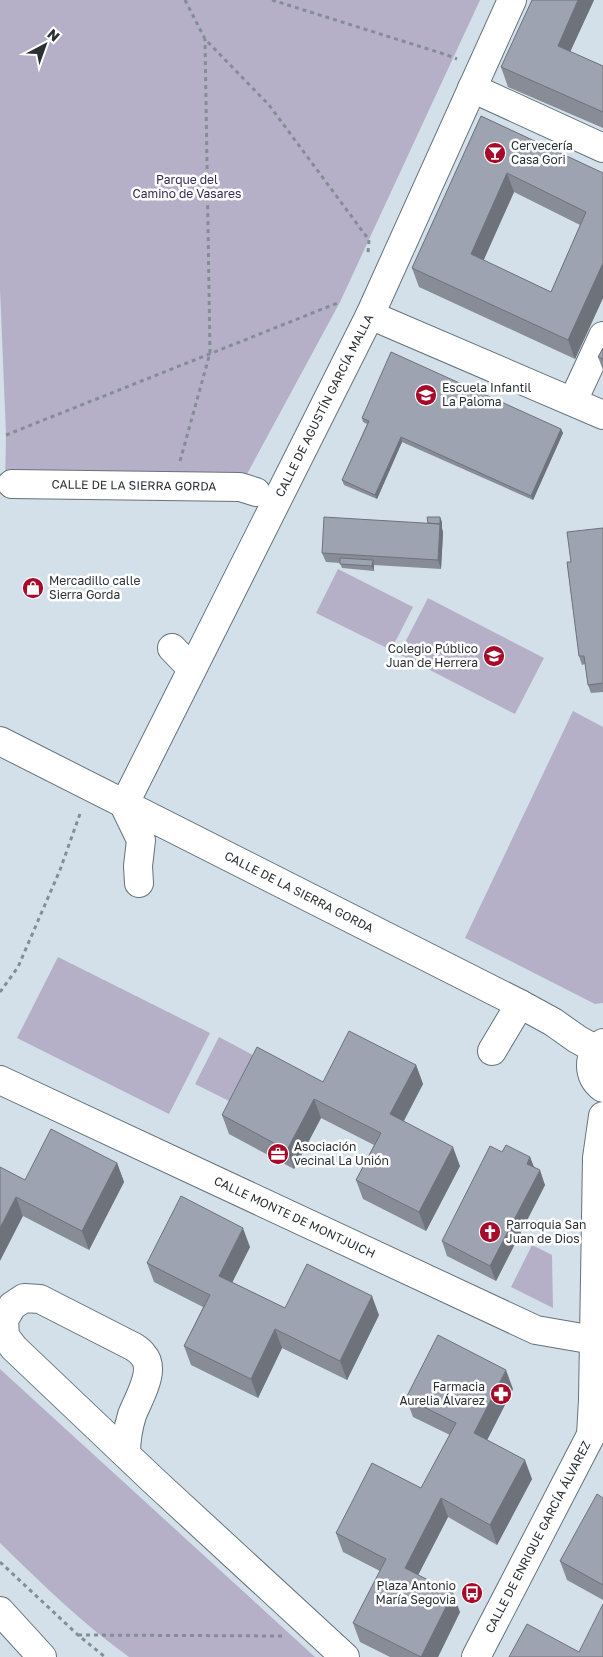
<svg xmlns="http://www.w3.org/2000/svg" width="603" height="1657" viewBox="0 0 603 1657" font-family="'Golos Text',sans-serif">
<style>
.green{fill:#b5b0c8}
.lines{fill:none;stroke-linecap:round;stroke-linejoin:round}
.minor-casing{stroke:#66727a;stroke-width:30}
.path{stroke:#848d94;stroke-width:3;stroke-dasharray:4 4;stroke-linecap:butt}
.minor{stroke:#fff;stroke-width:28}
.wall{fill:#878c97;fill-rule:evenodd}
.shaded-wall{fill:#6e727b}
.building{fill:#9da3b0;stroke:#6e727b;fill-rule:evenodd}
.labels{text-anchor:middle;stroke-width:5;stroke-linejoin:round;paint-order:stroke}
.poi-label{font-size:12px;fill:#2b3034;stroke:#fff;text-anchor:start}
.park-label{font-size:12px;fill:#352a53;stroke:#fff}
.street-label{font-size:12px;fill:#2b3034;stroke:#fff}
</style>
<rect width="100%" height="100%" fill="#d3e0e9"/>
<path class="green" d="M0 0H480L340 302 240 487 5 484 6 435 0 289Z
M338 569 413 607 391 650 316 613Z
M428 598 544 658 515 714 399 654Z
M573 711 603 727V1003L595 1004 465 938Z
M58 957 210 1033 169 1114 17 1038Z
M219 1037 253 1055 229 1101 195 1084Z
M532 1245 552 1255 553 1308 511 1287Z
M0 1369 315 1657H129C83 1624 41 1583 0 1543Z"/>
<g class="lines">
<g class="minor-casing">
<g id="minor">
<path d="M472 88 603 148"/>
<path d="M370 315 603 415"/>
<path d="M573 401 603 336"/>
<path id="s1" d="M12 484 240 487 256 492"/>
<path d="M172 648 192 669"/>
<path id="s2" d="M0 741 520 1004 553 1022 577 1039 595 1049"/>
<path id="s3" d="M139 883 138 866 141 840 124 805 370 315 512 0"/>
<path d="M603 1043C587 1054 587 1076 603 1088"/>
<path d="M492 1051 520 1004"/>
<path id="s4" d="M0 1080 536 1330 594 1340"/>
<path d="M126 1454C126 1440 128 1428 132 1415 138 1399 157 1370 143 1355 141 1352 137 1349 134 1347L40 1299 24 1298 12 1306 4 1320 5 1336 14 1348 155 1482 345 1657"/>
<path d="M0 1611 42 1657"/>
<path id="s5" d="M476 1657 591 1435 593 1400 597 1158 603 1116"/>
</g>
</g>
<path class="path" d="M185 0 205 39 269 105 369 240 368 253
M272 0 447 55 457 59
M6 435 340 302
M180 461 210 353 205 39
M0 992 18 967 60 870 81 811
M0 1562 78 1635 105 1657
M78 1635 283 1636"/>
<use href="#minor" class="minor"/>
</g>
<path class="wall" d="M594 0 570 52 603 66V128L508 87 501 67Z
M481 116 603 173V298L575 359 419 287 412 268ZM514 192 580 225 551 292 483 260Z
M603 348V370L598 357Z
M362 418 561 429 563 433 533 500 402 442 377 499 344 485 342 480 367 424 363 422Z
M442 522V528L443 533 441 569 374 565V571L342 568 340 563 326 562 322 553 428 523Z
M603 528V692L591 693 588 685 585 664 582 665 579 656 571 562Z
M416 1065 423 1084 404 1121 460 1166 426 1231 363 1199 356 1180 374 1145 321 1118 294 1169 229 1134 222 1115 323 1082Z
M502 1152 530 1157 534 1167 545 1185 496 1281 447 1256 442 1241Z
M117 1163 124 1182 89 1250 23 1216 0 1167 25 1180Z
M250 1247 232 1282 285 1308 379 1315 347 1380 282 1348 258 1398 191 1365 184 1346 203 1307 154 1282 147 1263Z
M513 1389 487 1440 532 1479 497 1545 448 1517 418 1575 460 1612 438 1657H390L360 1642 353 1623 380 1571 343 1552 336 1533 421 1488 450 1435 413 1417 406 1398Z
M603 1498V1600L567 1580 560 1561Z"/>
<path class="shaded-wall" d="M578 0H594L564 65 558 46Z
M507 173 514 192 478 273 471 254Z
M603 263V298L575 359 568 340Z
M561 429 563 433 533 500 531 496Z
M401 437 402 442 377 499 375 495Z
M440 517 442 522V528L443 533 441 569 438 560Z
M373 560 374 565V571L372 566Z
M416 1065 423 1084 397 1133 390 1114Z
M314 1099 321 1118 294 1169 287 1150Z
M453 1147 460 1166 426 1231 419 1212Z
M530 1157 536 1173 527 1164Z
M117 1163 124 1182 89 1250 82 1231Z
M540 1170 545 1185 496 1281 490 1266Z
M16 1197 23 1216 0 1261V1228Z
M243 1228 250 1247 226 1295 219 1276Z
M372 1296 379 1315 347 1380 340 1361Z
M275 1329 282 1348 258 1398 251 1379Z
M506 1370 513 1389 481 1452 474 1433Z
M525 1460 532 1479 497 1545 490 1525Z
M441 1498 448 1517 412 1587 405 1568Z
M453 1593 460 1612 438 1657H421Z"/>
<path class="building" d="M532 0H578L558 46 603 66V112L501 67Z
M481 116 603 173V263L568 340 412 268ZM507 173 586 212 551 292 471 254Z
M603 348V359L598 357Z
M391 352 561 429 531 496 401 437 375 495 342 480 369 421 362 418Z
M324 517 440 524 438 560 322 553Z
M427 517H440V524L428 523Z
M603 528V683L588 685 584 656H579L567 562H571L567 532Z
M340 558 373 560 372 566 340 564Z
M349 1031 416 1065 390 1114 453 1147 419 1212 356 1180 381 1133 314 1099 287 1150 222 1115 257 1047 323 1082Z
M51 1129 117 1163 82 1231 16 1197 0 1228V1167L25 1180Z
M506 1145 530 1157 527 1164 540 1170 490 1266 442 1241 490 1146 502 1152Z
M181 1196 243 1228 219 1276 285 1308 307 1264 372 1296 340 1361 275 1329 251 1379 184 1346 210 1295 147 1263Z
M438 1335 506 1370 474 1433 525 1460 490 1525 441 1498 405 1568 453 1593 421 1657 353 1623 386 1559 336 1533 372 1463 421 1488 456 1423 406 1398Z
M597 1494 603 1498V1585L560 1561Z
M603 1604V1657H509L527 1624 579 1652Z"/>
<defs>
<g id="bar-disc" transform="scale(1.125)"><circle r="9.5" fill="#a60c2a" stroke="#fff"/><path d="M-6-5H6L.8 .8V4.5H3.5V6h-7V4.5H-.8V.8Z" fill="#fff"/></g>
<g id="school-disc" transform="scale(1.125)"><circle r="9.5" fill="#a60c2a" stroke="#fff"/><path d="M0-5L7-2L0 1L-7-2ZM-4 1L0 2.5L4 1V4Q0 6-4 4Z" fill="#fff"/></g>
<g id="shop-disc" transform="scale(1.125)"><circle r="9.5" fill="#a60c2a" stroke="#fff"/><path d="M-5-2.5h2.3a2.7 3.5 0 0 1 5.4 0H5L5.5 6h-11ZM-1.5-2.5h3a1.5 2.3 0 0 0-3 0Z" fill="#fff"/></g>
<g id="office-disc" transform="scale(1.125)"><circle r="9.5" fill="#a60c2a" stroke="#fff"/><path d="M-6-3h4V-5.5h4V-3h4V5H-6ZM-1-4.5V-3h2v-1.5ZM-6 0V1H6V0Z" fill="#fff"/></g>
<g id="church-disc" transform="scale(1.125)"><circle r="9.5" fill="#a60c2a" stroke="#fff"/><path d="M-1.2-6h2.4v3.5h3.3v2.4h-3.3V6h-2.4V-.1h-3.3v-2.4h3.3Z" fill="#fff"/></g>
<g id="pharmacy-disc" transform="scale(1.125)"><circle r="9.5" fill="#a60c2a" stroke="#fff"/><path d="M-2-6h4v4h4v4h-4v4h-4v-4h-4v-4h4Z" fill="#fff"/></g>
<g id="bus-disc" transform="scale(1.125)"><circle r="9.5" fill="#a60c2a" stroke="#fff"/><path d="M-5-6H5V4H4V6H2V4H-2V6H-4V4H-5ZM-3.5-4V0h7V-4ZM-3.5 1.2v1.5H-2V1.2ZM2 1.2v1.5H3.5V1.2Z" fill="#fff"/></g>
</defs>
<g fill-rule="evenodd">
<use href="#bar-disc" x="495" y="153"/>
<use href="#school-disc" x="426" y="395"/>
<use href="#shop-disc" x="33" y="588"/>
<use href="#school-disc" x="494" y="656"/>
<use href="#office-disc" x="278" y="1154"/>
<use href="#church-disc" x="490" y="1232"/>
<use href="#pharmacy-disc" x="501" y="1394"/>
<use href="#bus-disc" x="472" y="1593"/>
</g>
<g class="labels">
<g class="poi-label">
<text x="511" y="150">Cervecería<tspan x="511" dy="14">Casa Gori</tspan></text>
<text x="442" y="392">Escuela Infantil<tspan x="442" dy="14">La Paloma</tspan></text>
<text x="49" y="585">Mercadillo calle<tspan x="49" dy="14">Sierra Gorda</tspan></text>
<text x="478" y="653" text-anchor="end">Colegio Público<tspan x="478" dy="14">Juan de Herrera</tspan></text>
<text x="294" y="1151">Asociación<tspan x="294" dy="14">vecinal La Unión</tspan></text>
<text x="506" y="1229">Parroquia San<tspan x="506" dy="14">Juan de Dios</tspan></text>
<text x="485" y="1391" text-anchor="end">Farmacia<tspan x="485" dy="14">Aurelia Álvarez</tspan></text>
<text x="456" y="1590" text-anchor="end">Plaza Antonio<tspan x="456" dy="14">María Segovia</tspan></text>
</g>
<g class="park-label">
<text x="187" y="184">Parque del<tspan x="187" dy="14">Camino de Vasares</tspan></text>
</g>
<g class="street-label">
<text dy="4" stroke="none"><textPath href="#s3" startOffset="529">CALLE DE AGUSTÍN GARCÍA MALLA</textPath></text>
<text dy="4" stroke="none"><textPath href="#s1" startOffset="122">CALLE DE LA SIERRA GORDA</textPath></text>
<text dy="4" stroke="none"><textPath href="#s2" startOffset="335">CALLE DE LA SIERRA GORDA</textPath></text>
<text dy="4" stroke="none"><textPath href="#s4" startOffset="325">CALLE MONTE DE MONTJUICH</textPath></text>
<text dy="4" stroke="none"><textPath href="#s5" startOffset="135">CALLE DE ENRIQUE GARCÍA ÁLVAREZ</textPath></text>
</g>
</g>
<g transform="translate(45 45) rotate(41)" stroke="#ffffff" stroke-width="4" paint-order="stroke">
<path d="M0-4L9 19L0 12L-9 19Z" fill="#2b3034"/>
<text y="-8" font-size="14" font-weight="bold" text-anchor="middle" fill="#2b3034">N</text>
</g>
</svg>
